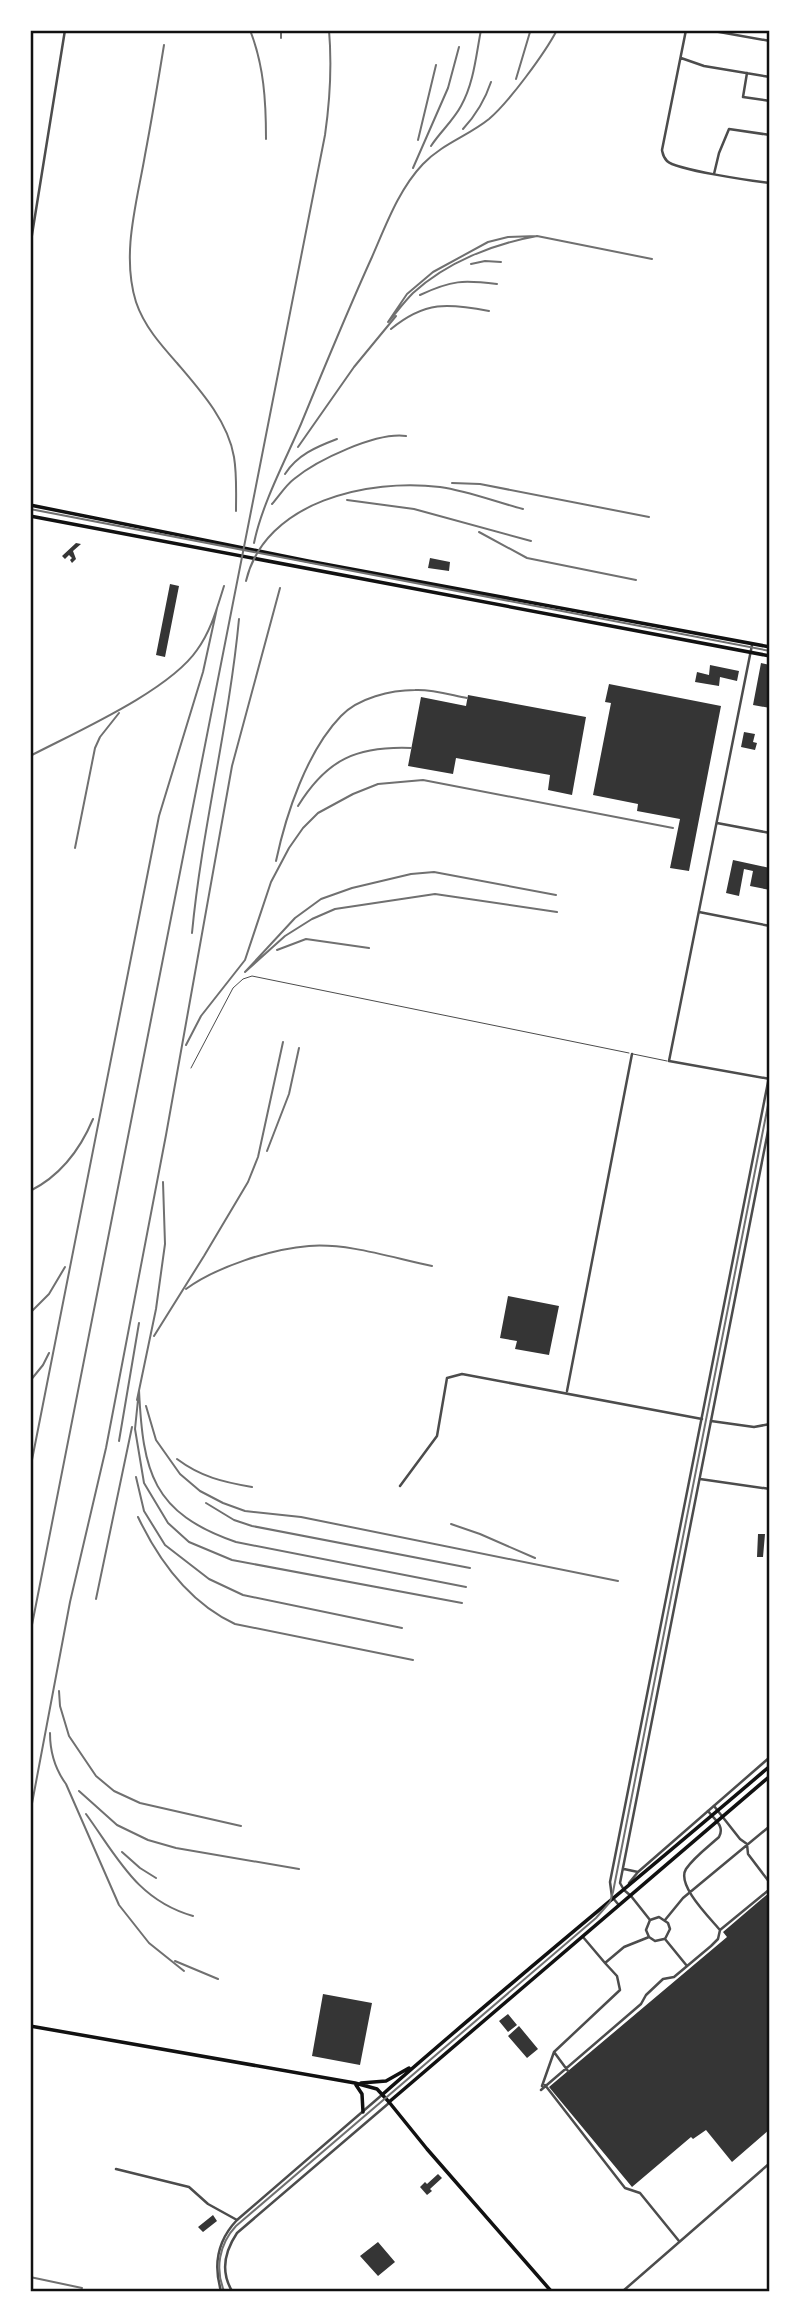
<svg xmlns="http://www.w3.org/2000/svg" width="800" height="2321" viewBox="0 0 800 2321" font-family="'Times New Roman',serif">
<style>
.building{fill:#353535}
.lines{fill:none;stroke-linecap:round;stroke-linejoin:round}
.service{stroke:#4c4c4c;stroke-width:1}
.minor{stroke:#4c4c4c;stroke-width:2.5}
.tertiary{stroke:#4c4c4c;stroke-width:2.5}
.secondary{stroke:#111;stroke-width:3.5}
.primary{stroke:#111;stroke-width:3.5}
.tram{stroke:#707070;stroke-width:2}
.rail{stroke:#707070;stroke-width:2}
.neatline{fill:none;stroke:#111;stroke-width:2.5}
</style>
<rect width="100%" height="100%" fill="#fff"/>
<path class="building" d="M76 543 81 544 73 551 76 559 72 563 70 560 72 558 69 555 65 559 62 556Z
M430 558 450 562 449 571 428 568Z
M170 584 179 586 165 657 156 655Z
M761 663 770 665V708L753 705Z
M710 665 739 671 737 681 720 677 719 686 695 682 697 672 709 675Z
M609 684 721 706 689 871 670 868 680 819 637 811 638 804 593 795 611 703 605 702Z
M468 695 586 717 572 795 548 790 550 775 456 758 453 774 408 766 421 697 466 706Z
M744 732 755 734 753 742 757 743 755 750 741 747Z
M733 860 770 868V890L750 886 753 871 744 869 739 896 726 893Z
M508 1296 559 1306 549 1355 515 1349 517 1341 500 1338Z
M758 1534H765L763 1557H757Z
M770 1892V2129L732 2162 706 2130 693 2139 691 2137 632 2187 549 2087 727 1937 723 1932Z
M323 1994 372 2003 360 2065 312 2056Z
M508 2014 517 2025 508 2032 499 2021Z
M519 2026 538 2049 527 2058 508 2036Z
M438 2174 442 2178 430 2189 432 2191 427 2195 420 2187 425 2182 427 2184Z
M213 2215 217 2221 203 2232 198 2227Z
M378 2242 395 2262 378 2276 360 2256Z"/>
<g class="lines">
<path class="service" d="M633 1054 667 1061
M191 1068 233 988 243 979 252 976 629 1053"/>
<path class="minor" d="M686 30 662 150C663 155 663 157 667 161 676 170 753 181 770 183
M708 30 770 41
M681 58 704 66 770 77
M747 73 743 97 770 101
M714 174 719 153 729 129 770 135
M30 247 65 30
M752 645 669 1061 770 1079
M717 823 770 833
M699 912 770 926
M567 1391 632 1054
M711 1421 754 1427 770 1424
M700 1479 770 1489
M400 1486 437 1436 447 1378 462 1374 702 1419
M714 1806 740 1839 747 1844 748 1854 770 1883
M708 1811C715 1820 725 1826 719 1837 708 1847 694 1857 686 1869 676 1885 710 1918 720 1930
M631 1896 650 1920
M650 1920 659 1917 668 1923 670 1929 665 1939
M650 1920 646 1930 649 1937 655 1941 664 1939
M665 1920 683 1898 770 1826
M583 1937 605 1963
M665 1939 687 1966
M554 2052 568 2071
M545 2085 625 2188 640 2193 679 2241
M542 2086 554 2052 620 1990 617 1976 605 1963 624 1947 649 1937
M541 2090 641 2004 646 1995 663 1979 674 1977 711 1946 718 1939 720 1930 770 1889
M116 2169 189 2187 208 2204 237 2220"/>
<path class="tertiary" d="M624 1869 638 1872
M629 1883 638 1872 770 1757
M631 1896 624 1890 620 1883 770 1121
M618 1904 612 1897 610 1882 770 1072
M221 2291C213 2264 217 2241 237 2220L383 2094
M232 2291C220 2271 225 2251 237 2233L389 2103
M623 2291 770 2163"/>
<path class="secondary" d="M30 505 308 561 770 647
M30 516 770 656
M389 2102 427 2149 551 2291"/>
<path class="primary" d="M30 2026 355 2083 377 2089 389 2102 770 1776
M361 2083 386 2081 409 2068
M356 2085 362 2094 363 2112
M383 2094C510 1982 642 1876 770 1766"/>
<path class="tram" d="M30 509 770 651
M224 2291C215 2269 219 2244 236 2226L596 1918 610 1902 613 1892 770 1095"/>
<path class="rail" d="M250 30C264 66 266 101 266 139
M281 30V38
M164 45C158 82 152 118 145 155 137 202 121 254 136 302 144 326 161 345 177 363 200 390 228 421 234 457 237 475 236 493 236 511
M516 79 530 32
M463 129C476 115 485 100 491 82
M418 140 436 65
M431 146C440 132 453 121 461 106 474 83 476 55 481 30
M413 168 448 88 459 47
M537 236C493 244 447 262 413 293 404 302 396 313 388 322L407 294 433 272 488 242 508 237 537 236 652 259
M471 264 485 261 501 262
M420 295C452 280 463 280 497 284
M391 329C425 301 448 303 489 311
M298 447 354 367 396 316
M285 474C297 455 316 447 337 439
M452 483 480 484 649 517
M347 500 414 509 531 541
M272 504C279 496 286 485 294 479 317 460 376 432 406 436
M479 532 527 558 636 580
M254 543C262 504 285 461 301 424 324 368 347 312 372 257 386 225 399 189 423 164 442 144 468 136 489 119 509 102 545 53 557 30
M246 581C265 501 369 478 440 487 468 491 496 502 523 509
M30 756C76 732 169 691 197 650 211 631 217 608 224 586
M298 806C327 759 357 746 411 748
M75 848 95 748 100 737 119 713
M276 861C286 814 307 751 341 716 358 698 391 690 415 690 432 689 451 695 467 698
M556 895 434 872 411 874 352 888 321 899 295 918 245 972 285 936 312 919 335 909 435 894 557 912
M192 933C202 828 229 725 239 619
M277 950 306 939 369 948
M186 1045 201 1016 245 960 271 882 289 848 303 828 318 813 353 794 378 784 423 780 673 828
M267 1151 289 1094 299 1048
M30 1191C60 1176 80 1150 93 1119
M186 1289C216 1267 271 1249 309 1246 349 1243 393 1258 432 1266
M30 1313 49 1294 65 1267
M154 1336 204 1256 248 1182 258 1157 283 1042
M30 1381 43 1365 49 1353
M137 1400 156 1309 165 1244 163 1182
M146 1406 156 1440 180 1474 200 1491 223 1503 245 1511 301 1517 618 1581
M119 1441 139 1323
M177 1459C201 1477 223 1482 252 1487
M30 1470 159 816 203 672 217 608
M136 1477 144 1511 165 1545 209 1579 243 1595 402 1628
M206 1503 234 1520 252 1526 470 1568
M138 1517C159 1561 190 1603 235 1624L413 1660
M451 1524 480 1534 535 1558
M96 1599 132 1427
M462 1603 232 1560 189 1542 168 1523 144 1483 135 1429 139 1390C143 1472 152 1513 236 1542L466 1587
M30 1635 325 135C330 100 332 65 329 30
M59 1691 60 1706 69 1736 96 1776 114 1791 140 1803 241 1826
M50 1733C50 1751 55 1769 66 1784L119 1905 149 1943 184 1971
M79 1791 117 1825 148 1840 176 1848 299 1869
M30 1814 70 1602 106 1448 166 1135 232 766 280 588
M86 1814C118 1858 137 1900 193 1916
M122 1852 140 1868 156 1878
M175 1961 218 1979
M30 2277 82 2288"/>
</g>
<rect width="800" height="2321" fill="none" stroke="#ffffff" stroke-width="63"/>
<rect x="32" y="32" width="736" height="2258" class="neatline"/>
</svg>
